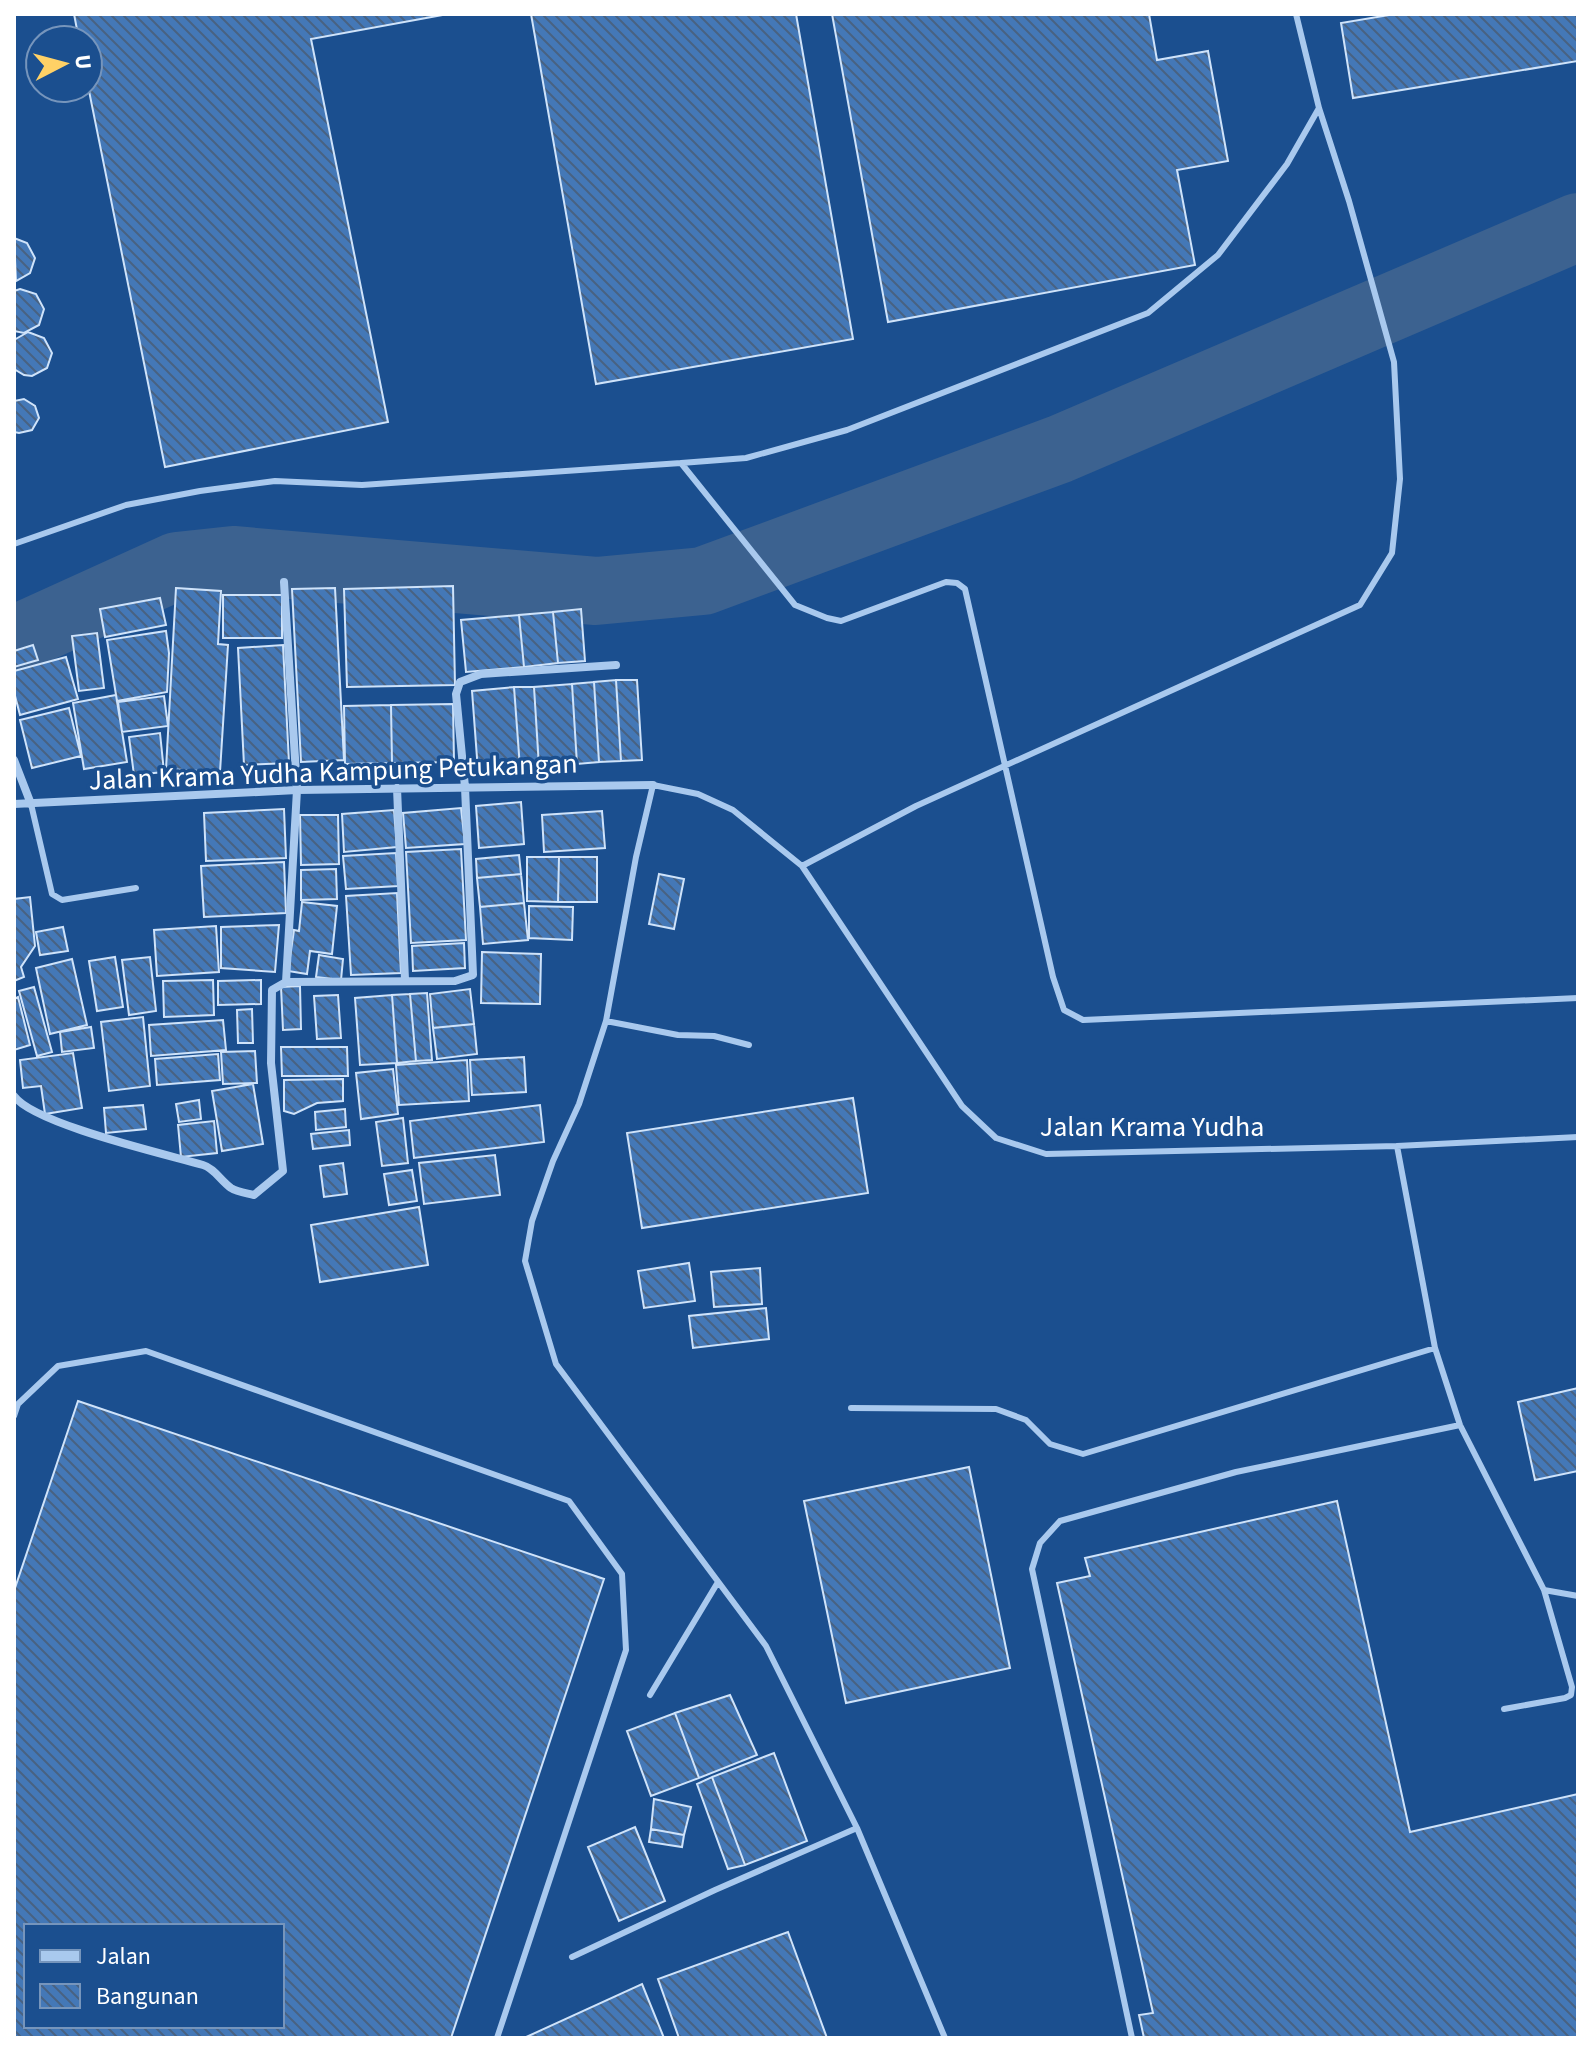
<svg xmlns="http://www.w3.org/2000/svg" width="1592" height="2052" viewBox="0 0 1592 2052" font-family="'Source Sans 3',sans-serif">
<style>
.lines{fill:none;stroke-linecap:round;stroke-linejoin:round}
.river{stroke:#3c6290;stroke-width:68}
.building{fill:url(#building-back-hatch);stroke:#cfe3fa;stroke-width:2;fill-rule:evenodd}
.service{stroke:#a9c9ee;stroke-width:6}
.minor{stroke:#a9c9ee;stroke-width:8}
.labels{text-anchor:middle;stroke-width:7;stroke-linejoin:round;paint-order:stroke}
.street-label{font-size:28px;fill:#fff;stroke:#1b4f8f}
</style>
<defs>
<pattern id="building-back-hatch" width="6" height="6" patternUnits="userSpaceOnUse" patternTransform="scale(2)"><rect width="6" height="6" fill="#4478b7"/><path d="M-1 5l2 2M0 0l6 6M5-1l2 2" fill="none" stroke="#486282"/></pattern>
</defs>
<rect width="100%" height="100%" fill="#1b4f8f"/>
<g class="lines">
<path class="river" d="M14 640 177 566 233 560 596 591 703 581 1060 449 1578 227"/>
</g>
<path class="building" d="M74 14H448L311 39 388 422 165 467 88 86V40H79Z
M531 14H796L853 339 596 384Z
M832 14H1149L1157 60 1208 51 1228 161 1177 170 1195 265 888 322Z
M1395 14H1578V61L1353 98 1341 23Z
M14 238 27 243 35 258 30 273 16 281Z
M20 289 36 294 44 309 39 325 24 333 14 331V291Z
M28 332 44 338 52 353 47 368 32 376 24 375 14 369V340Z
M24 399 35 406 39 418 32 430 19 433 14 432V401Z
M453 586 455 685 347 687 344 589Z
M176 588 221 591 218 644 228 645 220 772 166 769Z
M335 588 344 760 301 762 292 589Z
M223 595H282V638H223Z
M160 598 166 625 105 637 100 609Z
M581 609 585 661 558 663 553 612Z
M553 612 558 663 524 667 519 615Z
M519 615 524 667 466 672 461 620Z
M166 631 169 653 167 692 117 701 107 640Z
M97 633 104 688 79 691 72 636Z
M33 645 38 660 14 667V651Z
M283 645 289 763 244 765 238 648Z
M66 657 78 699 20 715 14 692V671Z
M616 680H637L642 760 621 761Z
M616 680 621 761 599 762 594 682Z
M594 682 599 762 577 764 572 684Z
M572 684 577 764 539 767 534 687Z
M514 687H534L539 767 520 768Z
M514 687 520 768 478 771 472 691Z
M116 695 127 762 84 769 73 703Z
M164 696 168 726 122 732 118 702Z
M453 704 454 762 392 763 391 705Z
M391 705 392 763 345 764 344 706Z
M69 708 81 756 32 768 20 720Z
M160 733 164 772 134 775 129 737Z
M521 802 524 844 479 848 476 806Z
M461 808 465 844 406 848 403 813Z
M284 809 286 858 206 861 204 813Z
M394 810 397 847 344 852 342 814Z
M602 811 605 848 544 852 542 815Z
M300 815H338L339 864 301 865Z
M461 849 466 940 411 943 406 852Z
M396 853 398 886 346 889 343 856Z
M519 855 521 874 477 878 476 859Z
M527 857H559L558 902 527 901Z
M559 857H597V902H558Z
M284 862 286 913 204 917 201 866Z
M336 869 337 899 301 900V870Z
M521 874 524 903 480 907 477 878Z
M659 874 684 879 674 929 649 924Z
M397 893 401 973 351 975 346 896Z
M30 897 35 946 21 967 24 977 14 981V899Z
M302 902 337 906 332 954 310 951 307 974 288 971 294 930 299 931Z
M524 903 528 940 483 944 480 907Z
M529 906 573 907 572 940 529 938Z
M279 925 275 972 221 968V927Z
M216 926 219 972 157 976 154 930Z
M63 927 68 951 40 955 36 932Z
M464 943 465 968 413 971 412 946Z
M482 952 541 954 540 1004 481 1003Z
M319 955 343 959 341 980 316 977Z
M115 957 123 1007 97 1011 89 961Z
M150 957 156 1011 129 1015 122 960Z
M72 959 87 1025 50 1034 36 968Z
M213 980 214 1015 164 1017 163 981Z
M261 980V1004L218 1005V981Z
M300 986 301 1029 283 1030 281 987Z
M34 987 52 1052 37 1056 19 991Z
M470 989 474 1024 433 1028 430 994Z
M427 993 432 1060 416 1061 410 994Z
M410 994 416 1061 397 1063 392 995Z
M338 995 341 1038 317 1039 314 996Z
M392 995 397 1063 360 1065 355 998Z
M18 997 30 1045 14 1050V999Z
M252 1009 253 1043H238L237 1010Z
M143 1017 150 1086 109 1091 101 1022Z
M223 1020 226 1050 151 1056 149 1025Z
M474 1024 477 1054 437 1059 433 1028Z
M91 1027 94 1048 62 1052 60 1032Z
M281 1047H347L348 1076H282Z
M255 1051 257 1083 223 1084 221 1052Z
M73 1053 82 1108 45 1114 41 1086 23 1088 20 1060Z
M218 1054 220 1080 157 1085 155 1059Z
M524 1057 526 1092 472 1095 470 1060Z
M467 1060 469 1101 399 1105 396 1065Z
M393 1069 398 1114 361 1119 356 1073Z
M343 1079V1101L317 1103 294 1114 284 1111V1080Z
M253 1084 263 1144 222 1151 212 1091Z
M853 1098 868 1193 642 1228 627 1133Z
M199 1100 201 1119 179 1122 176 1104Z
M143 1105 146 1129 106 1133 104 1108Z
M540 1105 544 1142 414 1158 410 1121Z
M345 1109 346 1127 316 1130 315 1112Z
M403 1118 408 1163 382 1166 376 1122Z
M214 1121 217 1153 181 1157 178 1125Z
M349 1130 350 1145 313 1149 311 1134Z
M495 1155 500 1195 424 1204 419 1163Z
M343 1163 347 1194 324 1197 320 1166Z
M412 1170 417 1201 389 1205 384 1174Z
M419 1207 428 1265 320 1282 311 1225Z
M689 1263 695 1301 644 1308 638 1271Z
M760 1268 762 1304 714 1307 711 1272Z
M766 1308 769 1339 693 1348 689 1316Z
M1578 1388V1471L1535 1480 1518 1402Z
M78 1401 604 1579 451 2038H14V1591ZM26 1926H282V2026H26Z
M969 1467 1010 1668 846 1703 804 1501Z
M1337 1501 1410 1832 1578 1794V2038H1144L1139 2015 1153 2013 1057 1583 1090 1576 1085 1558Z
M730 1695 757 1755 699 1778 675 1713Z
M675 1713 699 1778 651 1796 627 1731Z
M774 1753 807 1841 745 1865 712 1777Z
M712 1777 745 1865 728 1869 697 1784Z
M654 1799 691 1807 684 1835 651 1829Z
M635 1827 665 1901 619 1921 588 1847Z
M651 1829 684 1835 682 1847 649 1842Z
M788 1932 827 2038H679L658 1979Z
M642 1984 664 2038H524Z"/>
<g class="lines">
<path class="service" d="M681 463 746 458 847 430 1148 313 1218 255 1287 164 1319 108
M14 544 126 505 200 491 275 481 362 485 681 463 795 605 827 618 841 621 946 582 957 583 965 589 1053 977 1064 1010 1083 1020 1578 998
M31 804 52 894 62 900 136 888
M802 866 916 806 1360 605 1392 553 1400 479 1394 362 1349 201 1319 108 1296 14
M606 1021 678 1035 714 1036 749 1045
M1397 1146 1435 1348 1460 1425 1544 1590 1578 1596
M851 1408 996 1409 1026 1420 1050 1444 1083 1454 1435 1348
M14 1416 18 1404 58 1366 146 1351 569 1501 622 1574 626 1650 497 2038
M650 1695 718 1582
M1504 1709 1565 1698 1571 1695 1572 1687 1544 1590
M572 1957 715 1890 857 1828
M945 2038 857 1828 766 1646 556 1364 525 1261 532 1221 553 1161 579 1104 606 1021 636 857 653 785 698 794 733 810 802 866 962 1106 996 1138 1046 1154 1397 1146 1578 1137
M1132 2038 1032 1569 1040 1543 1060 1521 1236 1472 1460 1425"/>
<path class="minor" d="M14 760 31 804
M397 788 405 980
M14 804 297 790 653 785
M286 982 455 981 473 975 465 787 456 694 460 682 481 674 616 665
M14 1096C34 1124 165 1154 203 1165 214 1168 221 1181 231 1188 237 1192 246 1193 254 1195L283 1171 271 1063 272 990 286 982 297 790 284 582"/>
</g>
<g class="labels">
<g class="street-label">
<text transform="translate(333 771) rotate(-2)" y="10">Jalan Krama Yudha Kampung Petukangan</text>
<text x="1152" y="1136">Jalan Krama Yudha</text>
</g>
</g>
<rect width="1592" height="2052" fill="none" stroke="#ffffff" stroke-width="32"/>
<rect x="24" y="1924" width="260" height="104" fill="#1b4f8f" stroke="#7695bc" stroke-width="2"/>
<rect x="40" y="1950" width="40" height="12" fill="#a9c9ee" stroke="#7695bc" stroke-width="2"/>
<text x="96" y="1964" font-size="24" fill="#ffffff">Jalan</text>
<rect x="40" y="1984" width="40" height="24" fill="url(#building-back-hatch)" stroke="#7695bc" stroke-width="2"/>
<text x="96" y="2004" font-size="24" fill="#ffffff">Bangunan</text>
<g transform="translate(64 64) rotate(84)"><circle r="38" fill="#1b4f8f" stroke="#7695bc" stroke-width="2"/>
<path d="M0-6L14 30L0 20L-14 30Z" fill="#ffd166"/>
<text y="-12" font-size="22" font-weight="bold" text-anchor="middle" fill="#ffffff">U</text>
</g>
</svg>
